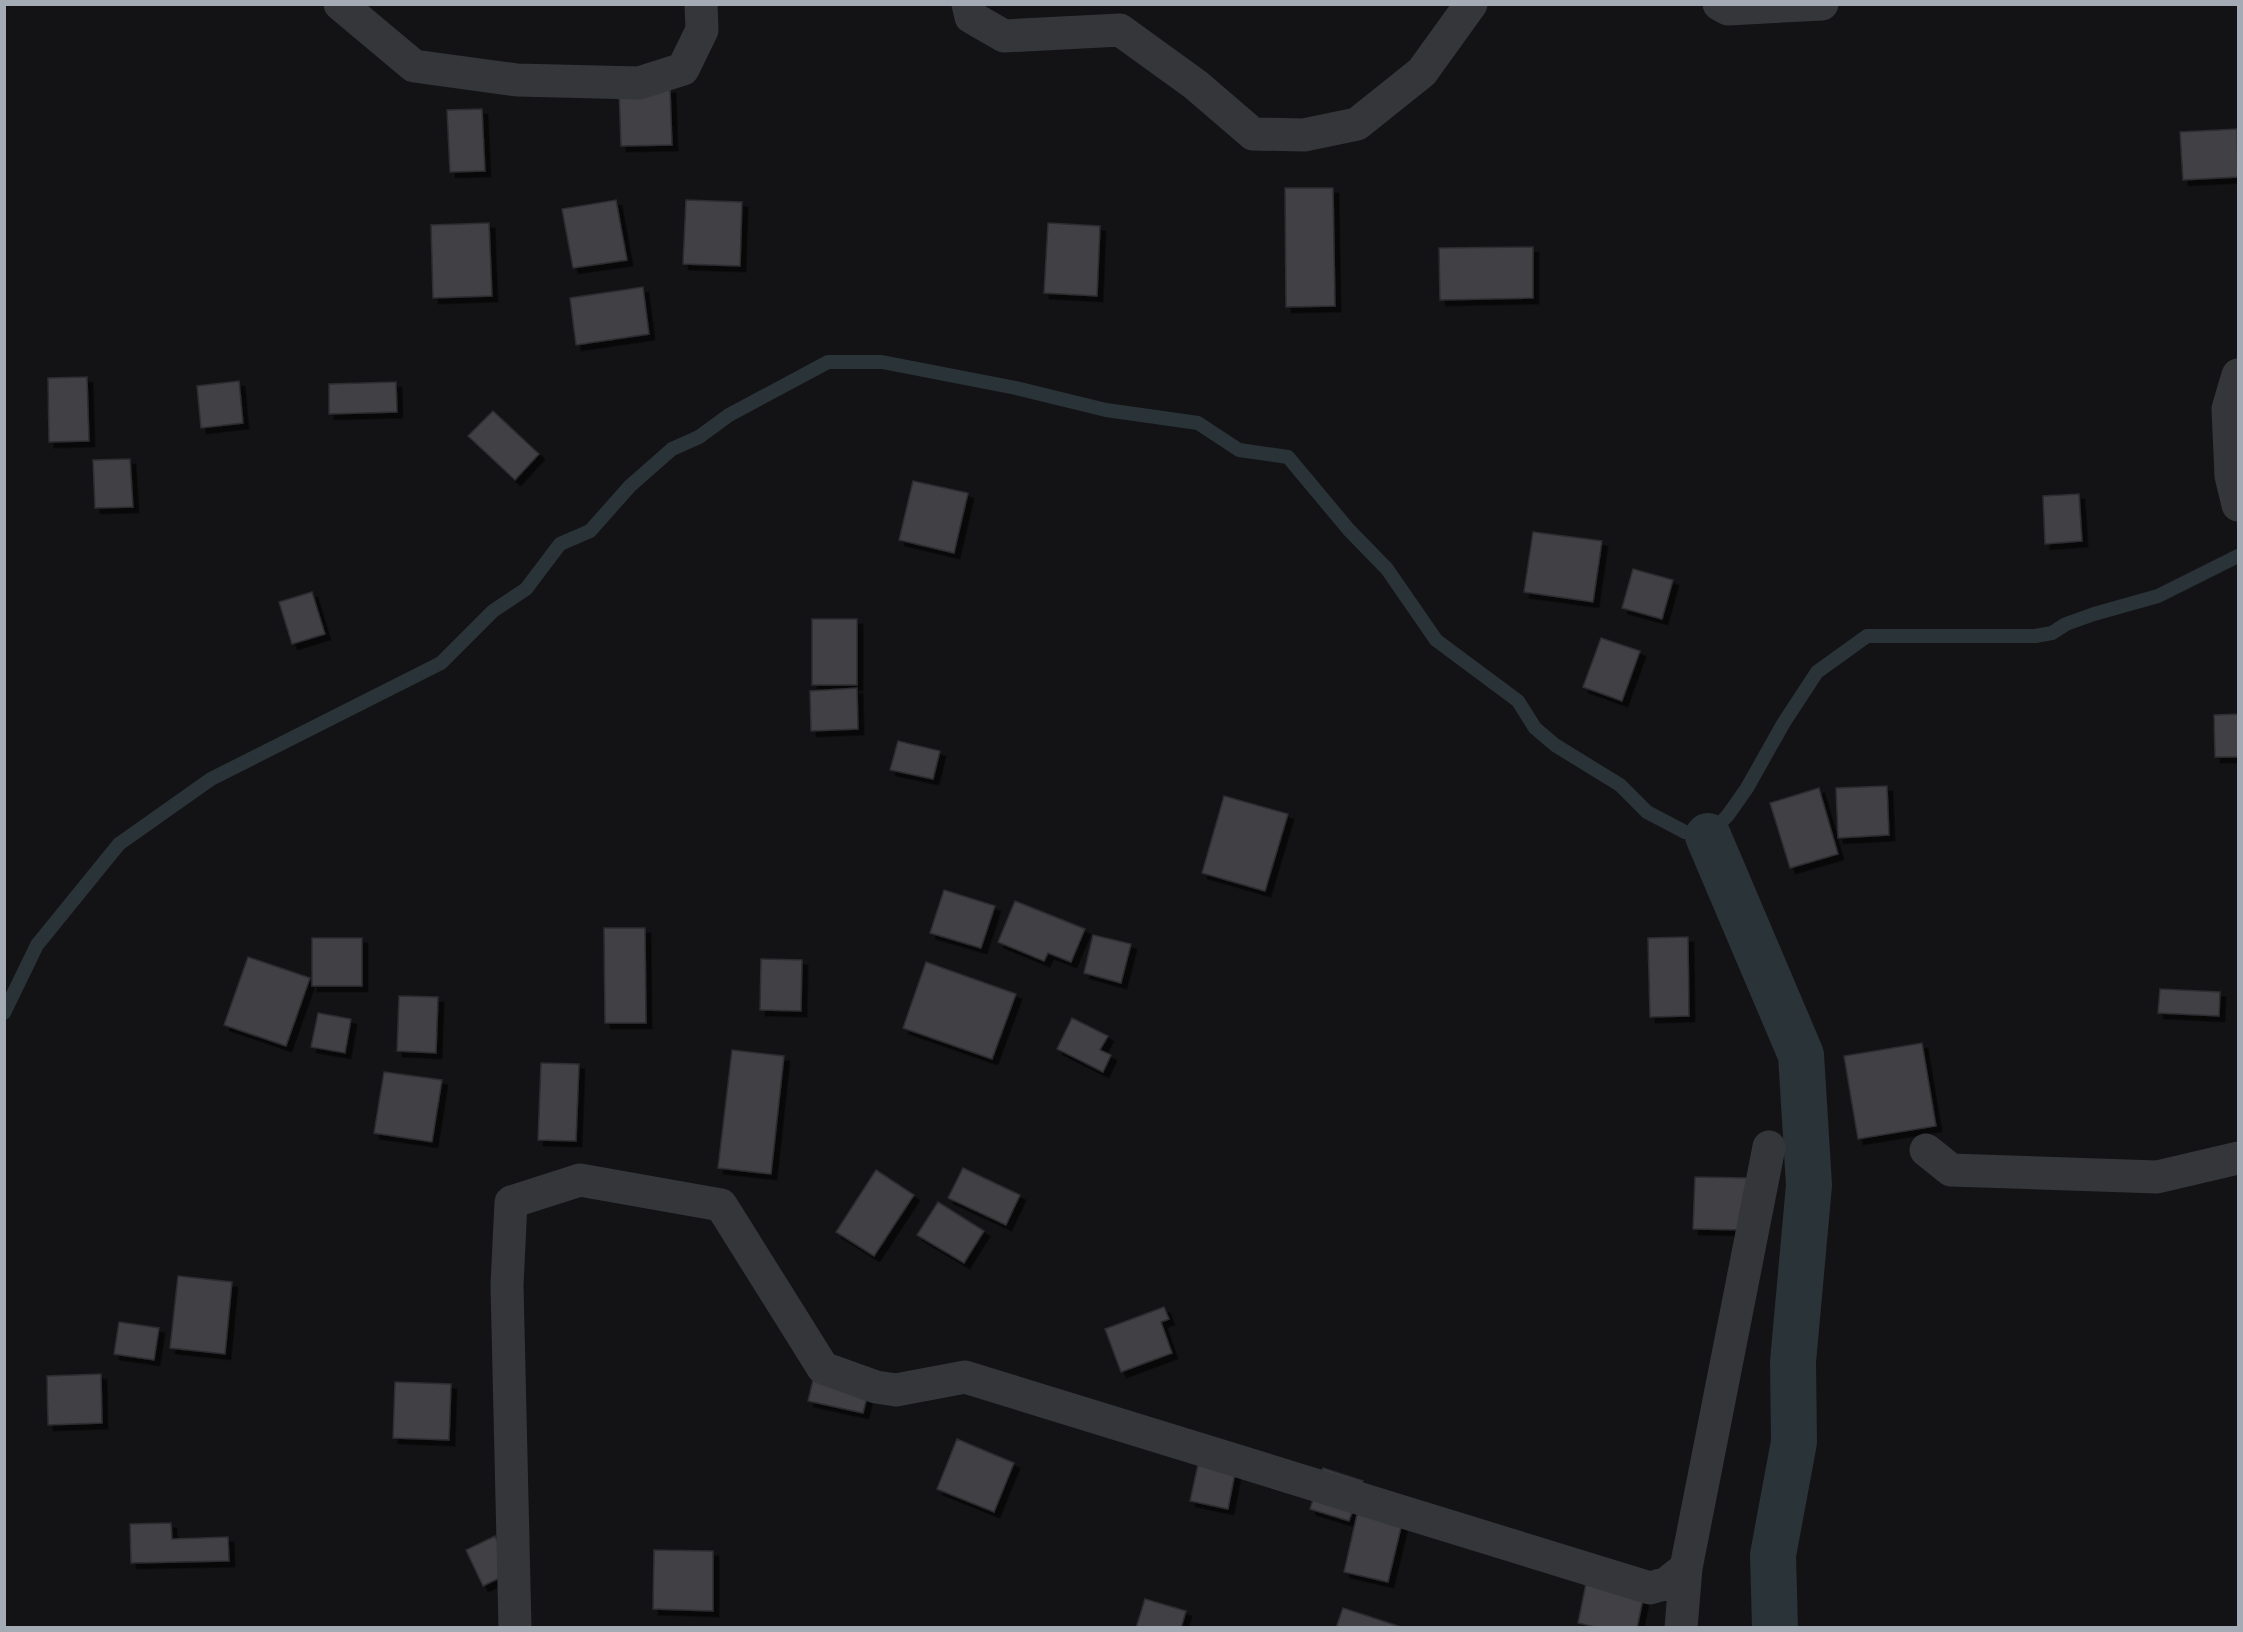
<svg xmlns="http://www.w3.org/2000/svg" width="2243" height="1632" viewBox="0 0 2243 1632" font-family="Roboto,sans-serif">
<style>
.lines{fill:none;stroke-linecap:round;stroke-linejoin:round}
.stream{stroke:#2a3338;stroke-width:14}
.canal{stroke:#2a3338;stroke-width:46}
.building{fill:#3f4145;stroke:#2d2d31;stroke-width:1.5;filter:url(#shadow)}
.minor{stroke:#34363a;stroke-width:33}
</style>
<defs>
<filter id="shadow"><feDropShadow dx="5.5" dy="5.5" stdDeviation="0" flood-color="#0009"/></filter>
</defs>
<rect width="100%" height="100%" fill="#131315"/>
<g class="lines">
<path class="stream" d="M4 1013 37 945 119 844 211 779 441 663 493 611 526 589 560 544 590 531 630 486 672 449 699 437 729 415 828 362H882L1016 388 1106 410 1198 423 1239 450 1288 457 1349 530 1387 569 1436 640 1518 701 1535 728 1555 745 1620 785 1647 812 1685 832 1708 836 1728 815 1747 788 1783 724 1817 672 1867 636H2035L2052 633 2066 624 2094 614 2158 596 2238 556"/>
<path class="canal" d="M1708 836 1801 1055 1809 1185 1793 1362 1794 1442 1773 1555 1775 1628"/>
</g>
<path class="building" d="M670 88 672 145 621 146 619 90Z
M482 109 485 171 450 172 447 110Z
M2237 129 2238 177 2183 180 2180 132Z
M1285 188H1333L1335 306 1286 307Z
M616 200 627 260 573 268 562 209Z
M686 200 742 202 740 266 683 264Z
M489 223 492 296 433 298 431 225Z
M1048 223 1100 226 1097 296 1044 293Z
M1533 247V298L1440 300 1439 248Z
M643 287 649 334 576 345 570 298Z
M87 377 89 441 49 442 48 378Z
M239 381 243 423 201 428 197 386Z
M396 382 397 412 329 414V384Z
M493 411 539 454 515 480 468 436Z
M130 459 133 507 95 508 93 460Z
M913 481 968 493 954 553 899 540Z
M2079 494 2082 541 2045 544 2043 496Z
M1533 532 1602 541 1593 602 1524 592Z
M1633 569 1673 580 1662 619 1622 608Z
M312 592 325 634 292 644 279 602Z
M812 619H857V685H812Z
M1601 638 1640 651 1622 701 1583 687Z
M857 688 858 729 811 731 810 691Z
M2238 714V757H2215L2214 715Z
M898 741 940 751 933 779 890 770Z
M1887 786 1889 835 1838 838 1836 788Z
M1819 788 1838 854 1790 868 1770 803Z
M1224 796 1288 814 1265 891 1202 873Z
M944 890 995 906 981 948 930 933Z
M1015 901 1085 929 1071 962 1048 953 1044 961 998 942Z
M604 928H645L646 1023H605Z
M1093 935 1131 944 1121 983 1084 973Z
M1688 937 1689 1016 1650 1017 1648 938Z
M312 938H362V986H312Z
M248 957 310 978 286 1046 224 1025Z
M761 959 802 960 801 1011 760 1010Z
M926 962 1016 994 992 1059 903 1028Z
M2160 989 2220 992 2219 1016 2158 1013Z
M399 996 438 997 436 1053 397 1051Z
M318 1013 351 1019 345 1053 311 1047Z
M1072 1018 1108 1036 1100 1050 1111 1055 1103 1072 1057 1049Z
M1922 1043 1936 1126 1858 1139 1844 1056Z
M732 1050 784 1056 771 1174 718 1168Z
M541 1063 579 1064 576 1141 538 1140Z
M384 1072 442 1080 432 1142 374 1133Z
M963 1168 1020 1195 1006 1225 948 1198Z
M876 1170 914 1195 874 1256 836 1232Z
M1695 1177 1747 1178 1746 1230 1693 1229Z
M938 1202 984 1231 964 1263 917 1235Z
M178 1276 232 1282 225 1354 170 1348Z
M1164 1307 1169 1319 1161 1322 1172 1353 1121 1372 1105 1329Z
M119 1322 159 1328 154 1360 114 1354Z
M818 1359 873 1373 863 1413 808 1401Z
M101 1374 102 1423 48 1425 47 1376Z
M395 1382 451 1384 449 1440 393 1438Z
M957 1439 1014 1463 994 1512 937 1489Z
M1198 1465 1235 1473 1228 1509 1190 1501Z
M1323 1468 1363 1481 1349 1521 1310 1509Z
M1363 1488 1408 1498 1388 1582 1344 1572Z
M171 1523 172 1539 228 1537 229 1561 131 1563 130 1524Z
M495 1536 512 1572 483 1586 466 1550Z
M654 1550 713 1551V1611L653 1609Z
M1590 1564 1648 1575 1637 1628H1600L1578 1623Z
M1145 1599 1186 1611 1181 1628H1136Z
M1343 1608 1401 1627 1336 1628Z"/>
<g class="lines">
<path class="minor" d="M340 4 414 66 517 80 639 83 683 69 702 30 701 4
M968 4 971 17 1004 36 1120 30 1196 85 1253 134 1304 135 1357 124 1422 72 1471 4
M1719 4 1728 9 1822 4
M2238 375 2228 409 2231 476 2238 505
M1926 1150 1951 1170 2157 1177 2238 1158
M515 1628 507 1285 511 1202 580 1180 721 1205 823 1368 876 1387 896 1390 965 1377 1650 1588 1667 1583 1686 1568
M1681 1628 1686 1568 1769 1147"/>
</g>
<rect width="2243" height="1632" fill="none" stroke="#a5abb5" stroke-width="12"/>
</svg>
